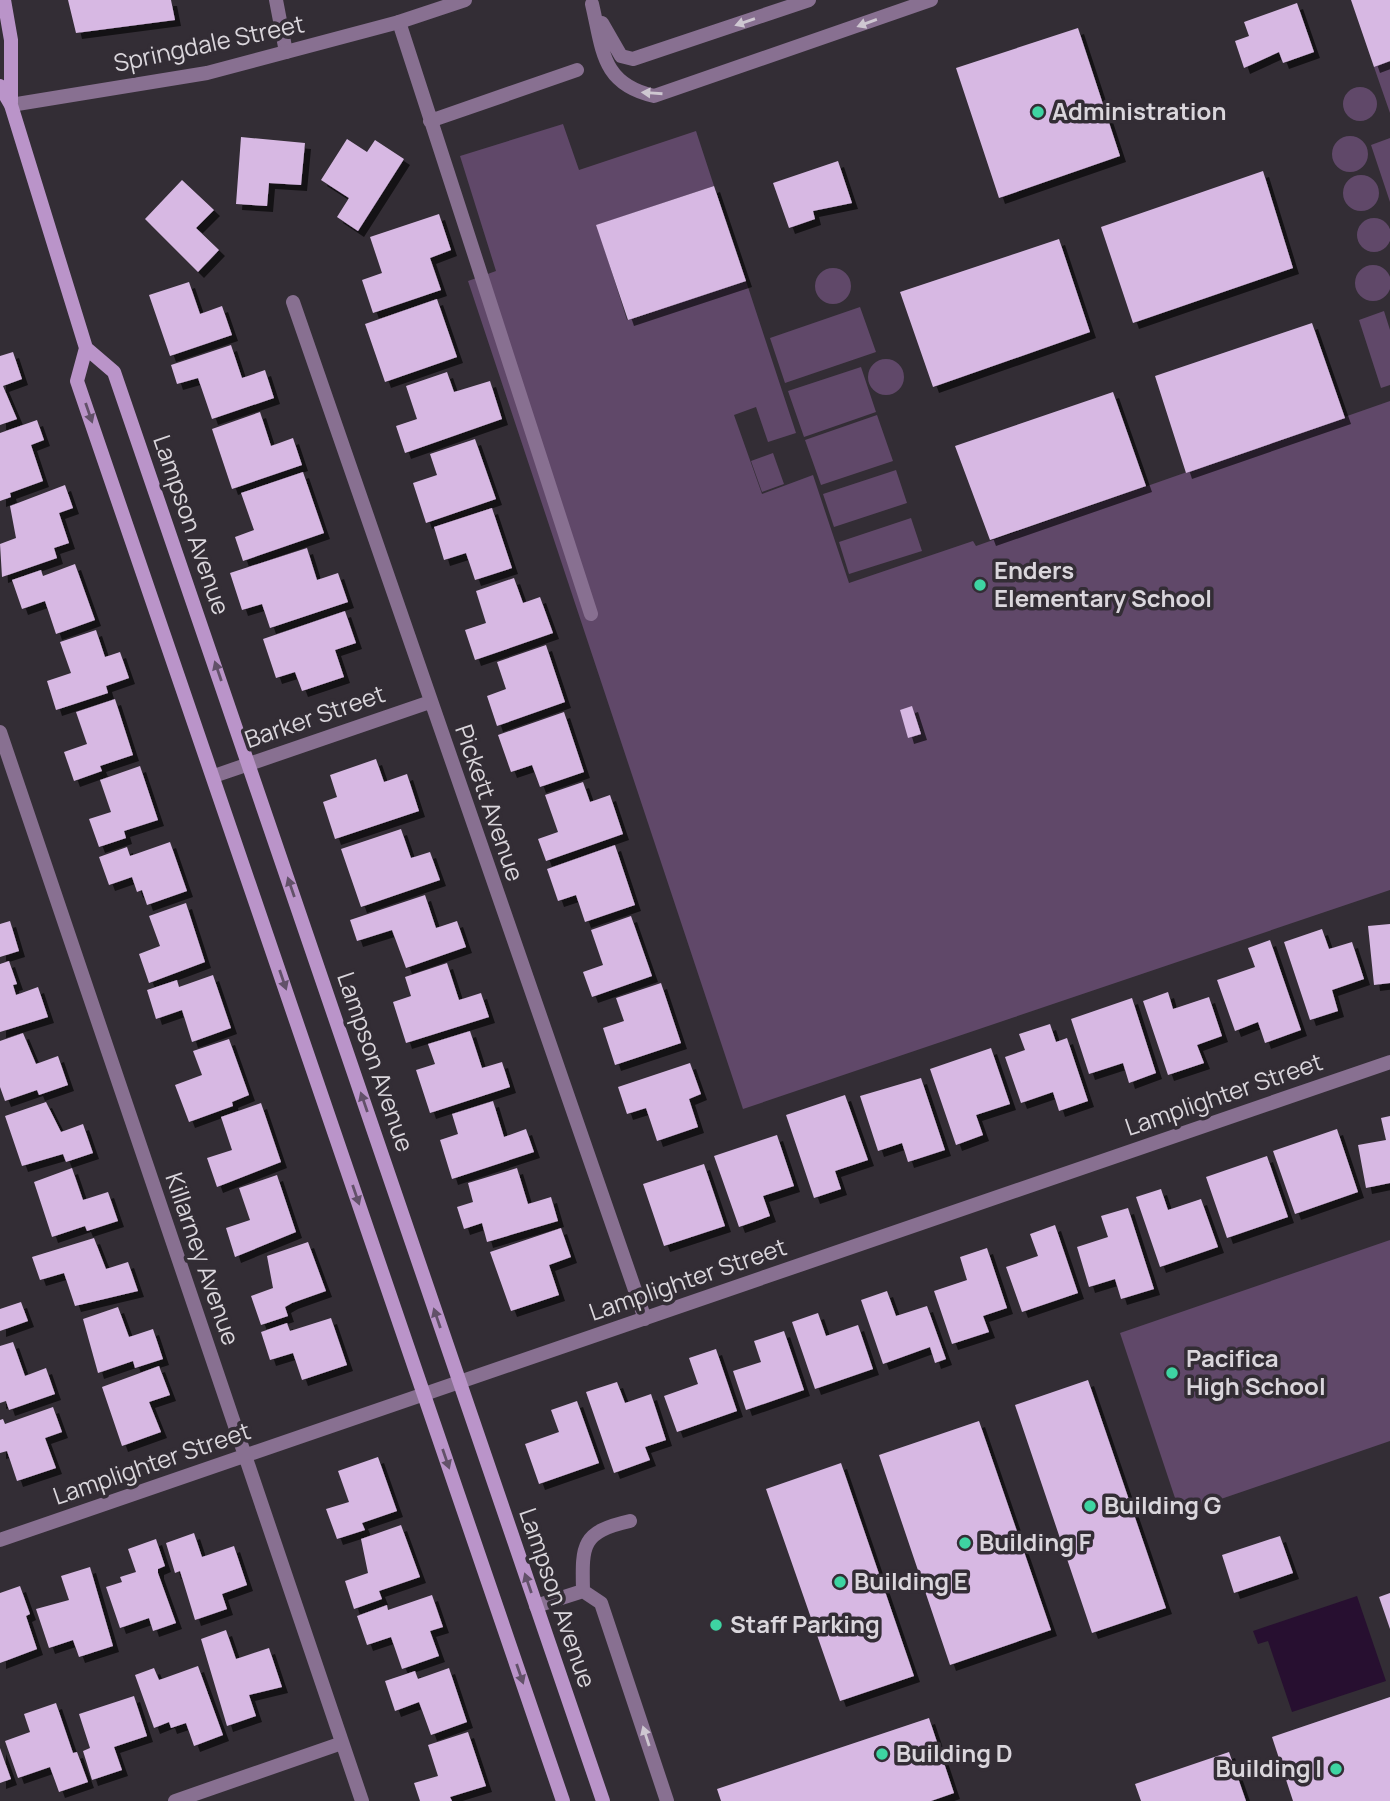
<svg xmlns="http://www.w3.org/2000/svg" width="1390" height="1801" viewBox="0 0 1390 1801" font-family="Manrope,sans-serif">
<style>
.green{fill:#604869}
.water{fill:#270f30}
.building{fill:#d7b8e3;filter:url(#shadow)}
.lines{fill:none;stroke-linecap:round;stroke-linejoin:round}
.service{stroke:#887091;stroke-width:14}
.minor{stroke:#887091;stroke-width:14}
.tertiary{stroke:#887091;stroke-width:14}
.secondary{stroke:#ba94c9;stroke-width:14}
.oneway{fill:#cec7d1}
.oneway2{fill:#625169}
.poi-dot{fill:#3ed4a2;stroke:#332d35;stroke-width:2.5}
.labels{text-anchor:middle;stroke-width:7;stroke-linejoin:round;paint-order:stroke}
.street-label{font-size:24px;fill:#dad6dc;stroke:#332d35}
.poi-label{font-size:24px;font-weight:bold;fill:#dad6dc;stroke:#332d35;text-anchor:start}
</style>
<defs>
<filter id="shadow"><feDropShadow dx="6" dy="6" stdDeviation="0" flood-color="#0009"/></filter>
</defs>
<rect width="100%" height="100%" fill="#332d35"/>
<path class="green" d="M1390 61V113L1374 67Z
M1343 104a17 17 0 1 1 34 0a17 17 0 1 1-34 0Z
M563 124 579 170 696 131 714 186 597 225 627 320 746 281 796 433 768 442 756 407 734 415 762 494 813 475 849 583 973 541 976 546 1390 401V890L743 1109 468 281 496 271 460 156Z
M1332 154a18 18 0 1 1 36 0a18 18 0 1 1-36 0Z
M1390 138V202L1371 145Z
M1343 193a18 18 0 1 1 36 0a18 18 0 1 1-36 0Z
M1357 235a17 17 0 1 1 34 0a17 17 0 1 1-34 0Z
M1355 283a18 18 0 1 1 36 0a18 18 0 1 1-36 0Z
M815 286a18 18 0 1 1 36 0a18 18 0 1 1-36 0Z
M860 307 876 352 785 383 770 338Z
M1384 311 1390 330V385L1381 388 1359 320Z
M868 377a18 18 0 1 1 36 0a18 18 0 1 1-36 0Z
M861 367 876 412 804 437 788 391Z
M877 415 893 461 821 485 805 440Z
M773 453 784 484 762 492 751 461Z
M896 470 907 503 834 527 823 494Z
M911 518 922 551 849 574 839 542Z
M1390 1240V1441L1180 1513 1120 1333Z"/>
<path class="water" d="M1357 1596 1386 1681 1292 1712 1268 1641 1258 1644 1253 1631Z"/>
<path class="building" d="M68 0H171L175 20 76 33Z
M1351 0H1390V61L1374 67Z
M1297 3 1314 52 1283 63 1279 52 1244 68 1235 41 1249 36 1244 22Z
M1078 28 1120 156 999 198 956 68Z
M241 137 305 143 301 185 269 183 267 206 236 204Z
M347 139 367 152 375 140 404 159 358 231 337 217 349 198 321 180Z
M838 161 852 203 813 211 815 219 789 228 773 183Z
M1263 171 1293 268 1133 323 1101 227Z
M182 180 214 210 196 228 219 250 198 272 145 219Z
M714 186 746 281 628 320 596 225Z
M439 214 451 250 430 258 441 290 373 313 362 280 382 273 370 237Z
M1059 239 1090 332 933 387 900 292Z
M189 282 200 314 222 306 232 335 170 356 149 295Z
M437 299 457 357 385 382 365 324Z
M1312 323 1345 418 1186 473 1155 376Z
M231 345 242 378 265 370 274 398 212 419 198 378 177 384 171 365Z
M13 352 22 379 3 386 17 419 0 425V356Z
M447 372 454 392 490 381 502 419 405 453 396 426 417 419 406 386Z
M1113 392 1146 486 990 540 955 446Z
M260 412 271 446 293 438 302 465 232 489 212 429Z
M37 420 44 440 31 445 43 481 10 493 11 497 0 501V433Z
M475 439 496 499 426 523 413 483 437 475 430 454Z
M303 472 324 533 243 561 235 537 254 530 241 493Z
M65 485 73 508 59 513 69 543 54 548 57 558 2 577 0 544 16 538 10 506Z
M492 508 512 568 475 580 466 553 444 560 434 527Z
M307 548 317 580 338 573 348 602 270 628 262 604 242 610 230 573Z
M75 564 95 620 56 634 45 601 22 609 12 580 41 570 43 576Z
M514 578 523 603 540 597 553 633 475 660 465 630 486 623 476 591Z
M345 611 356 643 335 650 344 677 302 691 295 672 276 678 263 639Z
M96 630 105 657 120 652 129 678 106 686 108 693 56 710 47 681 71 673 60 642Z
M546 645 565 702 497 726 487 696 506 689 497 662Z
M115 699 133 755 100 766 102 771 74 781 64 752 87 744 76 712Z
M912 706 921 734 908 738 900 710Z
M564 712 584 772 540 787 532 765 511 772 498 735Z
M376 759 384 782 407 774 419 811 335 839 323 802 337 797 330 775Z
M140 766 158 820 124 831 126 838 99 847 89 819 111 812 100 780Z
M583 782 590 802 610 795 623 834 546 861 538 839 558 832 545 795Z
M401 829 411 858 430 852 440 880 361 907 341 849Z
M170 842 187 891 147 905 142 890 137 892 132 877 109 885 99 857 127 847 130 856Z
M615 845 635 905 585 922 576 895 558 901 547 869Z
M425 895 436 928 457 921 466 947 406 968 392 930 357 941 350 920Z
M186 903 205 962 149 983 139 954 160 946 149 916Z
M631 916 652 976 592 997 583 972 603 965 591 930Z
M10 921 19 951 0 957V924Z
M1390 924V983L1374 985 1368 926Z
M1322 929 1329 949 1352 942 1364 979 1332 990 1338 1011 1310 1020 1284 942Z
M1270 940 1301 1030 1265 1043 1258 1022 1235 1031 1217 980 1255 967 1248 948Z
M9 961 17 984 13 985 16 995 38 987 48 1017 0 1032V964Z
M447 963 459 1000 481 993 489 1017 406 1043 393 1002 411 996 405 977Z
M213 975 231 1028 192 1042 182 1010 156 1019 147 990 177 980 179 987Z
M661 983 681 1043 615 1065 603 1028 624 1021 616 998Z
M1168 992 1173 1009 1209 997 1222 1036 1197 1045 1204 1063 1168 1075 1143 1001Z
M1132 998 1156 1073 1129 1083 1123 1063 1089 1074 1071 1019Z
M1050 1024 1056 1042 1067 1038 1088 1101 1059 1111 1053 1092 1021 1103 1005 1057 1025 1050 1019 1034Z
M470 1031 482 1068 502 1062 510 1087 430 1113 416 1070 435 1064 428 1044Z
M23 1033 36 1064 58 1056 68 1085 39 1095 37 1090 5 1101 0 1087V1041Z
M229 1039 249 1095 232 1102 233 1106 189 1122 175 1085 202 1075 193 1051Z
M991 1048 1010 1104 976 1115 983 1135 956 1145 930 1069Z
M690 1063 701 1094 689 1099 698 1127 657 1141 646 1108 627 1114 618 1087Z
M921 1078 945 1150 908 1162 902 1143 878 1151 860 1096Z
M845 1095 868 1160 835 1171 841 1189 814 1198 786 1115Z
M493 1101 504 1137 526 1129 534 1152 452 1179 440 1140 458 1134 452 1114Z
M46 1102 61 1132 83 1124 93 1153 66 1162 63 1154 22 1166 5 1116Z
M261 1103 281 1162 217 1187 207 1158 232 1150 221 1117Z
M1390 1116V1183L1366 1188 1358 1145 1386 1140 1381 1118Z
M1337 1129 1358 1192 1295 1214 1273 1151Z
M777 1135 794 1186 763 1196 770 1216 739 1227 714 1156Z
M1267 1156 1288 1217 1227 1238 1206 1177Z
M704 1164 725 1226 664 1246 643 1184Z
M72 1168 83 1200 108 1192 118 1221 87 1231 85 1226 52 1237 34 1182Z
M517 1168 528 1204 551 1197 558 1221 487 1242 482 1223 464 1229 457 1207 473 1202 468 1183Z
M277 1175 296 1232 235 1257 226 1228 250 1220 239 1188Z
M1161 1189 1168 1210 1201 1199 1218 1247 1160 1267 1136 1197Z
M1128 1208 1154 1289 1121 1299 1115 1279 1089 1287 1077 1247 1108 1237 1101 1216Z
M1055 1225 1078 1293 1022 1312 1006 1267 1038 1256 1030 1234Z
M561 1228 571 1257 549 1265 559 1295 511 1311 490 1252Z
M94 1238 106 1269 128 1262 138 1291 75 1306 64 1273 40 1280 32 1257Z
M308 1242 326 1291 292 1303 285 1307 288 1316 261 1325 251 1296 273 1288 267 1256Z
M987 1248 1007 1308 983 1316 989 1332 952 1344 934 1291 967 1280 960 1257Z
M887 1291 896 1316 927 1306 946 1359 935 1363 930 1347 883 1364 861 1300Z
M21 1302 28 1321 0 1331V1309Z
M118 1307 129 1337 153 1329 163 1359 135 1368 133 1361 98 1373 83 1319Z
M818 1313 826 1336 858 1325 873 1369 815 1389 792 1322Z
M331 1318 347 1365 302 1380 293 1353 270 1360 261 1332 287 1323 290 1331Z
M784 1331 804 1390 746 1410 733 1371 761 1362 754 1341Z
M13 1342 25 1376 46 1368 55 1394 9 1410 6 1401 0 1403V1346Z
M716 1349 737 1411 677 1432 664 1396 698 1384 689 1358Z
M159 1366 170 1395 149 1402 161 1432 122 1446 102 1387Z
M1088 1380 1166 1608 1092 1633 1015 1405Z
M617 1382 625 1403 651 1394 666 1440 645 1447 650 1460 614 1473 586 1392Z
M577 1401 599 1463 539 1484 525 1444 559 1432 551 1410Z
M53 1407 62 1432 45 1438 56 1468 17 1481 7 1451 0 1453V1420L3 1419 5 1424Z
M979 1421 1051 1630 950 1665 879 1455Z
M378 1457 397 1511 362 1523 365 1530 337 1539 326 1509 349 1502 338 1471Z
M841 1463 914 1676 840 1701 766 1489Z
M401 1525 420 1577 379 1591 382 1599 354 1609 345 1581 368 1573 361 1539Z
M194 1533 202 1557 234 1546 247 1585 222 1594 227 1609 195 1620 180 1571 175 1573 166 1543Z
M1280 1536 1293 1573 1234 1593 1222 1555Z
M156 1539 165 1566 158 1569V1573L176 1623 153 1631 149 1618 120 1628 106 1587 122 1582 120 1577 136 1572 128 1549Z
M90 1567 113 1646 79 1657 73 1640 49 1648 36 1609 69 1600 61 1576Z
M20 1586 30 1614 26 1616 37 1649 0 1663V1593Z
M1390 1593V1629L1379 1597Z
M432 1595 443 1627 430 1631 439 1656 402 1669 391 1637 367 1645 357 1616 387 1605 388 1610Z
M226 1630 236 1659 269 1648 282 1687 249 1695 256 1716 227 1726 201 1639Z
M198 1666 223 1735 194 1746 186 1723 171 1728 169 1722 154 1728 135 1675 154 1668 159 1680Z
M449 1668 467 1722 431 1735 419 1702 395 1711 385 1681 415 1671 418 1679Z
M134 1696 147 1736 114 1747 122 1770 92 1780 83 1751 90 1748 79 1714Z
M1390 1697V1801H1293L1272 1737Z
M56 1703 73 1753 77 1752 88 1782 59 1792 50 1767 18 1778 5 1741 30 1732 24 1714Z
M929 1718 954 1793 931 1801H721L717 1789Z
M468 1732 486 1786 450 1797 452 1801H420L414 1783 438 1776 428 1745Z
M0 1748 11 1779 0 1783Z
M1229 1752 1246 1801H1141L1135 1784Z"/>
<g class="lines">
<path class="service" d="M276 0 286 52
M592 4C603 50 601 84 654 96L931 0
M399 22 591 614
M602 23 621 56 633 59 809 0
M430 121 577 70
M583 1591C582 1545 581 1532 630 1521
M536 1606 583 1591 601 1603 667 1801"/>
<path class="minor" d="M293 302 645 1319
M0 732 362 1801
M214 776 430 702
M0 1540 1390 1062
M175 1801 342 1743"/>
<path class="tertiary" d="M11 105 207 73 399 22 465 0"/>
<path class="secondary" d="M4 0 11 40V103
M0 86 11 105 86 348 114 372 603 1801
M86 348 77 381 563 1801"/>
</g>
<defs><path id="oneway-solid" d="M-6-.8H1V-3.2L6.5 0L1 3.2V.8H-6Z" transform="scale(1.75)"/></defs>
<g class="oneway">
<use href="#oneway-solid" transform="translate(745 22) rotate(161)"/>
<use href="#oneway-solid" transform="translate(867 23) rotate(160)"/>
<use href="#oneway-solid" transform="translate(652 93) rotate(-176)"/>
<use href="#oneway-solid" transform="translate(646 1736) rotate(-108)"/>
</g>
<g class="oneway2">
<use href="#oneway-solid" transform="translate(89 413) rotate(71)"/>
<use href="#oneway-solid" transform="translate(218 671) rotate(-109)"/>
<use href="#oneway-solid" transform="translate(291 887) rotate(-109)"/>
<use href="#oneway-solid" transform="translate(283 980) rotate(71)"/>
<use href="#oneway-solid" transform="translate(364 1102) rotate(-109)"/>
<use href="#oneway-solid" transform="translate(356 1195) rotate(71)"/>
<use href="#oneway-solid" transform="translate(437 1318) rotate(-109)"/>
<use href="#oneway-solid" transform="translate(446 1459) rotate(71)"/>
<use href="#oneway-solid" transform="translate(528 1583) rotate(-109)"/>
<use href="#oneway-solid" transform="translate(520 1674) rotate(71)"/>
</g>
<g class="poi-dot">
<circle cx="1038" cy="112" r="7"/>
<circle cx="980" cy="585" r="7"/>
<circle cx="1172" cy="1373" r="7"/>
<circle cx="1090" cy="1506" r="7"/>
<circle cx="965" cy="1543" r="7"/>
<circle cx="840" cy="1582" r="7"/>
<circle cx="716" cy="1625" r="7"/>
<circle cx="882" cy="1754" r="7"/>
<circle cx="1336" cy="1769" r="7"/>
</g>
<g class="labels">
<g class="street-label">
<text transform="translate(209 44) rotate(-12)" y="8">Springdale Street</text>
<text transform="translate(191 525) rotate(71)" y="8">Lampson Avenue</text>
<text transform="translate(315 717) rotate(-19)" y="8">Barker Street</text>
<text transform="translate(489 803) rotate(71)" y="8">Pickett Avenue</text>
<text transform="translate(375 1062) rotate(71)" y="8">Lampson Avenue</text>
<text transform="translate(1224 1095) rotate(-19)" y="8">Lamplighter Street</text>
<text transform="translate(202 1259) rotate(71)" y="8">Killarney Avenue</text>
<text transform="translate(688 1280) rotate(-19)" y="8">Lamplighter Street</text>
<text transform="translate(152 1464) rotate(-19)" y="8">Lamplighter Street</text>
<text transform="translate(557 1598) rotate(71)" y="8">Lampson Avenue</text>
</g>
<g class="poi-label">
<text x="1052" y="120">Administration</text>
<text x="994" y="579">Enders<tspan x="994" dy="28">Elementary School</tspan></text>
<text x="1186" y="1367">Pacifica<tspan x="1186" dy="28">High School</tspan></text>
<text x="1104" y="1514">Building G</text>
<text x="979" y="1551">Building F</text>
<text x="854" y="1590">Building E</text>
<text x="730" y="1633">Staff Parking</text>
<text x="896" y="1762">Building D</text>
<text x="1322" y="1777" text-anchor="end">Building I</text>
</g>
</g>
</svg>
